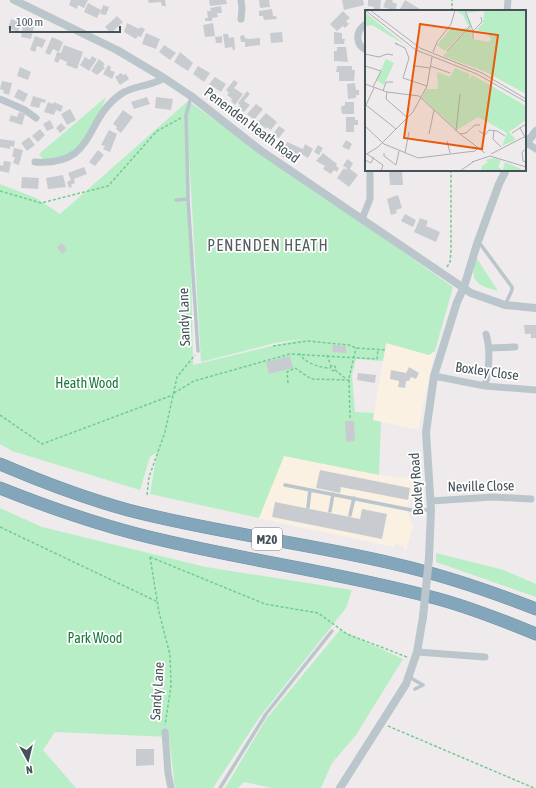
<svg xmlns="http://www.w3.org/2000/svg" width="536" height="788" viewBox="0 0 536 788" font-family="'Asap Condensed',sans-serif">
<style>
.commercial{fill:#fbf1e3}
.green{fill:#b8eec6;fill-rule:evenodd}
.building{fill:#c8ccd1}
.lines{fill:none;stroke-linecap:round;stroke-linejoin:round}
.motorway-casing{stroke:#6e91a7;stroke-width:13}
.path{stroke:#71cb93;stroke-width:1.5;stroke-dasharray:3 2;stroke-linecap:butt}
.service{stroke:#bac6cc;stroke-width:3.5}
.minor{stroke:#bac6cc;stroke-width:7}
.tertiary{stroke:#bac6cc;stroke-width:8}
.motorway{stroke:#83a6bb;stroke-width:12}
.tertiary-bridge{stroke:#bac6cc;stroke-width:8}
.labels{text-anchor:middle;stroke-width:3.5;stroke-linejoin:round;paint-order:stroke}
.shield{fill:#fff;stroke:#7c868b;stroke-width:1}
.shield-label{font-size:13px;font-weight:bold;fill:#445259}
.street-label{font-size:14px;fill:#445259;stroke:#fff}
.park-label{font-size:14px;fill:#16793b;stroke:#fff}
.quarter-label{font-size:16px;letter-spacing:1px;fill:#585d61;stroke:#fff}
.inset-road{fill:none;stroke:#abaeb1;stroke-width:1}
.view{fill:#e8590c;fill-opacity:0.15;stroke:#e8590c;stroke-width:2}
.inset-edge{fill:none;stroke:#445259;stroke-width:2}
</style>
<rect width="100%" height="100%" fill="#efebec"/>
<path class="commercial" d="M386 343 421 353 429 355 435 351 418 430 373 420Z
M284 456 398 478 415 477 414 495 406 508 413 526 406 551 402 545 396 544 393 547 259 518Z"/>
<path class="green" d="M106 97C99 118 84 149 62 158 57 160 49 159 43 159L39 154Z
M188 101 453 287 435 351 429 355 386 343 383 361 356 359 352 375 355 412 374 413 373 420 381 422 379 475 284 456 259 518 150 494 157 452 150 457 140 490 12 451 0 444V184L36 198 60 214ZM189 156 201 362 275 343 301 339 193 365Z
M476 257 498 291C476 285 469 281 476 257Z
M0 508 42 527 206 567 352 590 346 608 259 718 213 788H175L169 737 55 732 43 750 76 788H0Z
M436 553 504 570 536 584V597L436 562Z
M340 630 403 659 356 735 332 763 321 788H272L244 782 238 788H225L266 719Z"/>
<path class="building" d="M71 0H88L84 8 78 5 77 9 69 5Z
M148 0H165L166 6H162L161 2 149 3Z
M209 0H226L227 4 210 6Z
M259 0H269L270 7 260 8Z
M342 0H363L364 5 344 10Z
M368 0H381L380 11 374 10V7L368 6Z
M386 0H393L392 2 397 4 395 11H389V9L383 7Z
M405 0 420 9 419 11H399Z
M88 3 101 10 97 18 84 12Z
M103 5 109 7 106 15 100 14Z
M221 6 222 13H217L218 17 212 18V21H205V18H208L207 11H211L210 8Z
M272 9 273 16H276L277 19 264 20 263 16H259V11Z
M343 11 350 18 346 21 349 24 345 28 343 26 337 31 330 24Z
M117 16 123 22 111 33 105 27Z
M11 19 21 22 18 32 8 28Z
M127 23 139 29 140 27 145 29 141 37 138 36 136 39 124 32Z
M213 23 215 36 205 37 203 25Z
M23 25 34 27 31 39 21 37Z
M282 32 283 42 271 43 270 33Z
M334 32 342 33V39H345L344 44H334Z
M146 33 160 39 156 49 142 44Z
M223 34H228L229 38 234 37 235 50H233L232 47 225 48Z
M244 35 245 38 249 39 260 38V45L245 47V42H241L240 36Z
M35 36 46 40 42 48 37 46 35 52 30 50Z
M222 36V43H216L215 37Z
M52 37 63 42 59 52 53 49 50 55 45 53Z
M64 45 83 52 77 69 66 65 67 62 60 59 58 63 54 61 57 52 61 53Z
M164 45 176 53 170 60 159 52Z
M337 47H346L348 62 334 61V51H337Z
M180 52 193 63 188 71 174 62Z
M92 56 97 59 89 71 80 65 85 57 90 60Z
M99 59 105 64 103 66 105 68 97 75 91 71Z
M108 65 111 67 110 70 115 72 112 79 103 74Z
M198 66 210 73 204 82 193 74Z
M337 66H352V70H355L354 81H339V72H336Z
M20 67 31 72 28 80 17 76Z
M121 73 123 75 126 74 129 79 120 85 115 77Z
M215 77 226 84 221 92 209 84Z
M234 80 238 83 234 88 243 94 235 105 231 101 232 99 227 95 229 93 226 90Z
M2 81 12 83 9 95 3 93 4 91 0 89Z
M355 83 356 90H359V95H356V98L348 99 347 84Z
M18 89 28 94 24 102 14 97Z
M247 91 250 94 244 101 250 105 244 112 238 108 240 105 238 103Z
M33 96 46 100 45 103 41 102 39 108 30 106Z
M147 97 150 104 134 109 131 102Z
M156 97 173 99 171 110 155 108Z
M48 102 53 104 54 102 63 106 61 112 56 110 54 115 44 112Z
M345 102H354V114H342L341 107 345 105Z
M256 104 263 109 254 120 247 114Z
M70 109 76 120 67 125 61 114Z
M123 110 133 117 121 133 116 129 117 127 113 124Z
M19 112 25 114 22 125 9 121 11 115 17 117Z
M266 113 277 122 271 130 267 127 266 129 258 122Z
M346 117H355V120H358V125H354V132H346Z
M50 120 54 128 47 131 43 124Z
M61 123 66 128 60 133 56 128Z
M279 126 285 130 279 138 273 134Z
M40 129 45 135 38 142 32 136Z
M109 130 117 134 110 152 103 149 105 146 101 145Z
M29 137 35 145 27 151 21 143Z
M0 139 15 141 14 147 10 146V149L0 147Z
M346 140 352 144 349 150 342 147Z
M287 142 303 149 302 153 299 152 298 155 293 153 290 160 281 156Z
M305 144 313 149 308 158 301 154Z
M318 145 323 148 319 155 314 152Z
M14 148 23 150 19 165 13 163 15 157H12Z
M98 150 104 155 95 166 89 162Z
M323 153 337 164 336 166 339 168 337 172 334 170 331 174 323 169 325 166 316 161Z
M347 159 353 163 350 169 358 175 349 187 337 178 344 168 346 170 347 168 343 166Z
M4 161 11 162 9 173 0 171V165L3 166Z
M84 167 87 174 74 179 75 183 71 185 72 187 69 188 67 182 71 180 68 173Z
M392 170H402L403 185H390L389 171Z
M63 175 66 187 48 189 46 178Z
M22 177 39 178 38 189 21 188Z
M398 195 402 208 396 210 397 213 391 215 387 199Z
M405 214 416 220 413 227 401 221Z
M420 218 428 221 426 226 440 232 436 242 414 232Z
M62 243 67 250 62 254 57 247Z
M524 325H536V338H531V334H525Z
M333 345 346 346V353L332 352Z
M290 356 293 368 269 374 266 362Z
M409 367 419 373 416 379 411 377 409 381H406L405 388 398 387 399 381 390 379 391 370 406 373Z
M358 373 376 375 375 383 357 380Z
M345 421H354L355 441 346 442Z
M320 470 410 488 408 500 341 487 340 493 316 488Z
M275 502 360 519 362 509 387 514 382 539 272 517Z
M136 749H154V765L136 766Z"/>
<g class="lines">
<g class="motorway-casing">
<path id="motorway" d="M0 464C42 482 84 498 128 510 216 533 307 543 395 564 443 575 490 591 536 609
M0 488C45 506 91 522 137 534 234 559 334 571 431 597 467 606 502 620 536 634"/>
</g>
<path class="path" d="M452 11V0
M0 191 41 203 108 186 157 131 181 118
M447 267 450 262 451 250V170
M273 346 308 341 349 345 356 348 386 350
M299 353C304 363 321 368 330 368
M327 355 331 366
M330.5 368a2.5 2.5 0 1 1 5 0a2.5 2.5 0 1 1-5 0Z
M335 370 345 378
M288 383 287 372 295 368 311 379 349 380
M174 393 194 381 290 354 377 359 378 349
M0 415 42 444 173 395
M350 418 349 378 356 348
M147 495 149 477 165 432 177 377 195 355
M0 527 158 602
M150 557 265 604 318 613 347 634 407 657
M150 557 159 612 170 655 171 686 165 725
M388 726 534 788"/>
<path class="service" d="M191 97 186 115 188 199 198 351
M176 200 188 199
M478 244 481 245 512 287V290L505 305
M285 485 411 510H430
M308 507 310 490
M330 511 333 494
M350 515 354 498
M409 677 423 685 415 689
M220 788 266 714 332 631"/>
<path class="minor" d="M241 0 242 8 241 19
M507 11 508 0
M366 24C355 31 355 44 366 50
M0 99 25 110 36 118
M527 143 536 149
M35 162C97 166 83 120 121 94 134 85 150 87 164 78
M362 219 370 199V170
M490 348 515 347
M434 376 485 386 536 390
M485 386C489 369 491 351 486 334
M431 501 493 497 531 499
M417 652 485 657
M165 732 168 773 171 788"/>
<path class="tertiary" d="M14 0 117 50 164 78 191 96 260 150 471 293 505 305 536 308
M525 145 536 131
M429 558 431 510 426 432 434 376 457 302 464 287 477 244 499 184 506 170
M340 788 406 684 417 652 423 617"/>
<use href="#motorway" class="motorway"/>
<path class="tertiary-bridge" d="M423 617 429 558"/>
</g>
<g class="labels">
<rect class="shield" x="252" y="528" width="30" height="22" rx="3"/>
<g class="shield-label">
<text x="267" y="544">M20</text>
</g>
<g class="street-label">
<text transform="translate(252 125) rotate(37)" y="5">Penenden Heath Road</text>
<text transform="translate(184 317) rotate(-92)" y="5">Sandy Lane</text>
<text transform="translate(487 371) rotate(8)" y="5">Boxley Close</text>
<text transform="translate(416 484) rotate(-94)" y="5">Boxley Road</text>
<text transform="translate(481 486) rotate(-1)" y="5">Neville Close</text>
<text transform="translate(157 691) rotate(-86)" y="5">Sandy Lane</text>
</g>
<g class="park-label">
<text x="87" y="388">Heath Wood</text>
<text x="95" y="643">Park Wood</text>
</g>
<g class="quarter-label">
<text x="268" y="251">PENENDEN HEATH</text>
</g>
</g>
<g transform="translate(365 10)">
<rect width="161" height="161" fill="#efebec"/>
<path d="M99 0 106 14 80 41 72 35 87 17 97 20 103 16 98 5 91 1ZM101 0H161V84L121 62 78 46 106 16 107 29 124 32 126 29 122 23 111 20 118 13 119 1 102 3ZM0 2 39 34 65 50 7 15 1 16ZM21 49 29 53 19 75 11 70ZM90 58 105 64 104 70 107 65 111 67 161 96V110L144 122 151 130 137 136 142 123 113 107 92 120 57 88 61 79H73L72 62 85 67ZM129 148 136 150 133 157 138 160 140 152 156 159V161H116L117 156 123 152 120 150Z" fill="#b8eec6"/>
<path class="inset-road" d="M0 0 51 40 112 64 161 92M5 0 55 38 117 63 161 89M100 0 108 21V29M108 21 117 12 116 7M33 35 30 33 40 38 44 48 38 68 62 76M82 41 106 15M68 42 72 32 86 14 90 0M0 44 14 47 22 44 28 45M0 56 16 61 8 77M50 56 65 58M65 56 85 63M0 74 22 82 54 86 95 124 120 143M18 81 21 72H28M22 82 21 89 43 108M1 95 31 119M1 95 9 78M0 116 19 134 53 148 110 141 113 138M155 118 161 129M129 120 128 129 136 137M91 121 95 84M114 121 120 125 124 120 132 121 140 126M147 123 161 114M64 124 69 100M95 124 101 123 110 115H115M82 131 85 143M161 139 157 142 158 151 161 152M19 143V146L31 155 34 141M40 143 44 122M2 144 18 155 16 161M126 144 161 126M0 145 13 137 48 102 62 76 67 47M0 150 6 153 9 147M107 152 125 146 161 157M95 161 108 152"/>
<path class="view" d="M55 14 133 25 117 139 39 128Z"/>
<rect width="161" height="161" class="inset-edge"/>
</g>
<g transform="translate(28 760) rotate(172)" stroke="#ffffff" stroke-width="3" paint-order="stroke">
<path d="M0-3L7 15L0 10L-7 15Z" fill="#445259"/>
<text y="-6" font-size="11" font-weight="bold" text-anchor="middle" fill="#445259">N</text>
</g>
<path d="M10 26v6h110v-6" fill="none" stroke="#445259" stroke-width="2"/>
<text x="16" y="26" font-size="12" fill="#445259" stroke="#ffffff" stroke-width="3" paint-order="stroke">100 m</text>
</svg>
